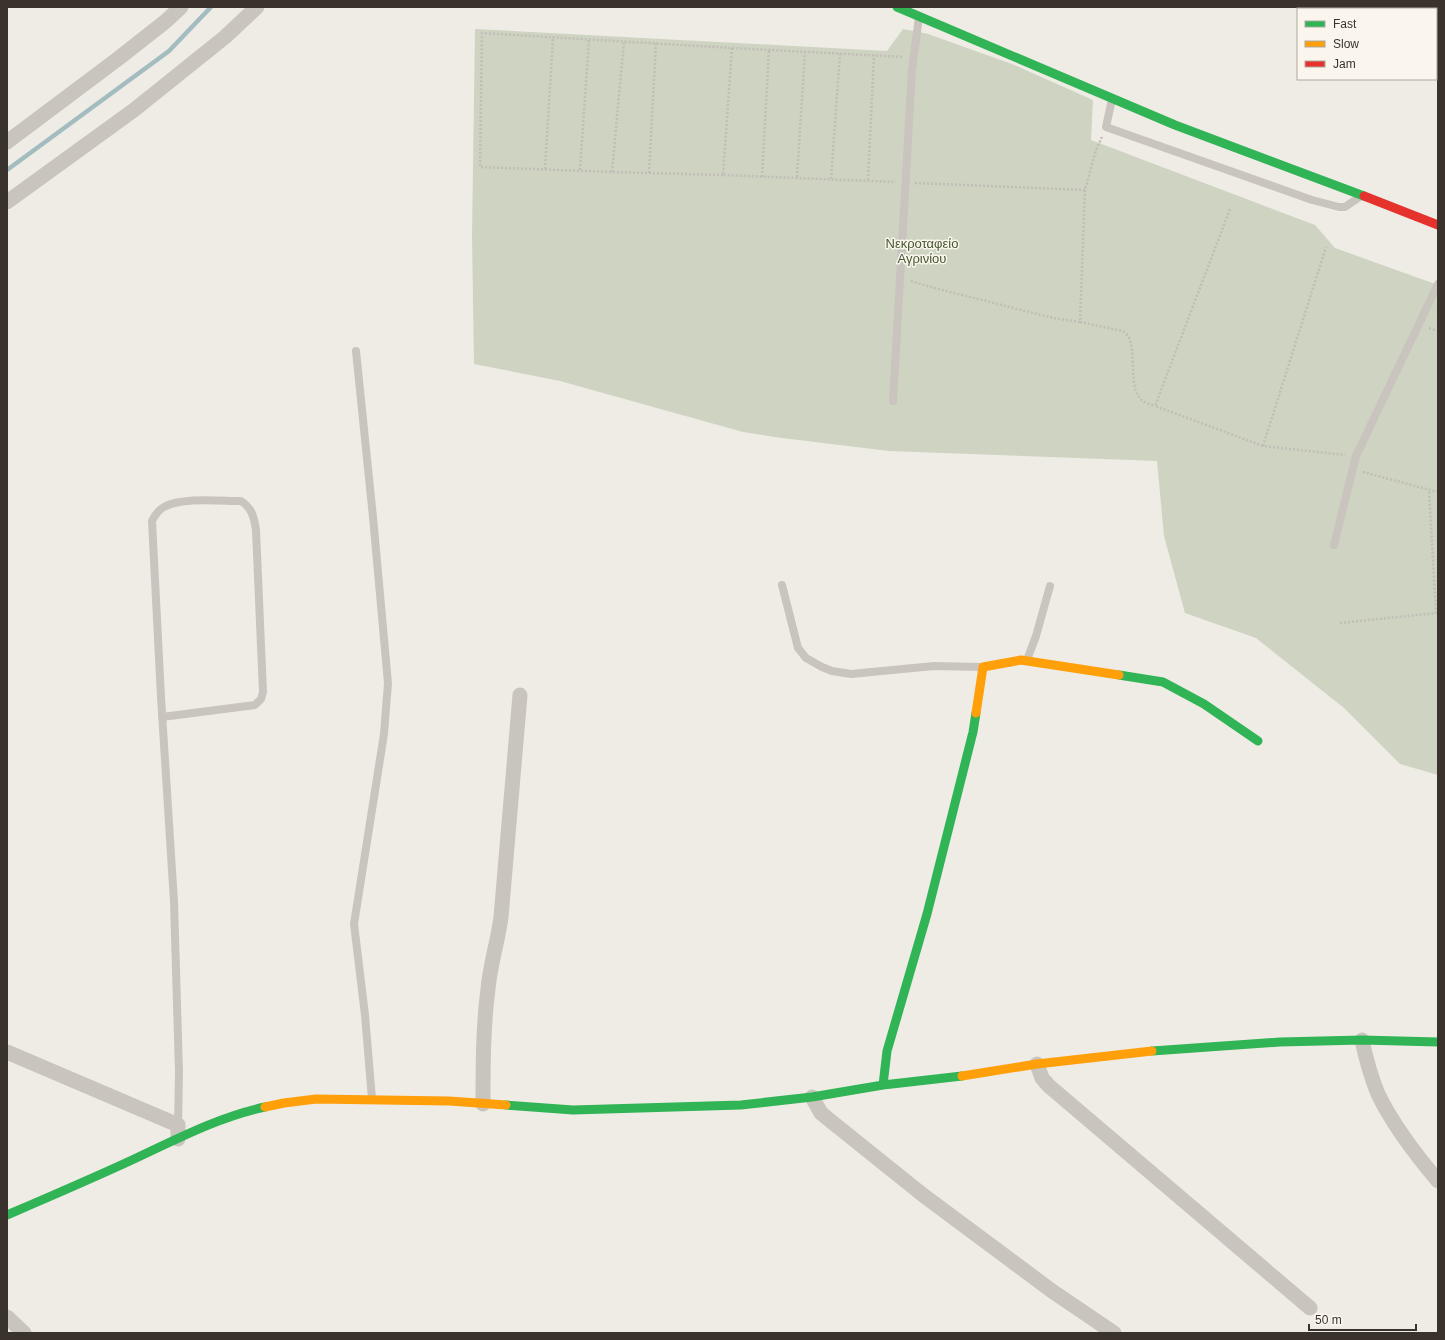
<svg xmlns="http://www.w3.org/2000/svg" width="1445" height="1340" viewBox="0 0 1445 1340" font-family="Arial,sans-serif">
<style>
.green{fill:#ced4c1}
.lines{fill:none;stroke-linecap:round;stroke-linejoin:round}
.stream{stroke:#a3bcc0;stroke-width:4.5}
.path{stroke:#c1bdb7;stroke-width:2.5;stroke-dasharray:2 2;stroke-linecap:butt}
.lane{stroke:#c9c4be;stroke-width:8}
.street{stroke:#c9c4be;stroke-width:15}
.fast{stroke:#30b455;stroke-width:9}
.slow{stroke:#ff9f0a;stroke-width:9}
.jam{stroke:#e5322d;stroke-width:9}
.labels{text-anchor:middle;stroke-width:3;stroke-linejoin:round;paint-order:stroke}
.park-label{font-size:13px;fill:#445730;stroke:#faf6ee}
</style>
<rect width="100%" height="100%" fill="#efece6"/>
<path class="green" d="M475 29 887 51 903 29 928 34 1012 64 1093 100 1091 140 1315 225 1335 248 1438 285V775L1400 764 1344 708 1256 638 1185 613 1164 536 1157 461 889 451 782 438 743 432 560 381 474 364 472 236Z"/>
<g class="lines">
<path class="stream" d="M7 170 169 51 211 7"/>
<path class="path" d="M732 48 723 175 896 182
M545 169 553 37
M580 170 589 39
M612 172 624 41
M649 173 656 43
M723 175 612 172 480 167 482 33 732 48 904 57
M762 177 769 50
M797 177 805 52
M831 179 840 54
M868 180 874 55
M915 183 1085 190
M1230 209 1155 406 1263 446 1345 455
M911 281 927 286 1053 318 1080 322 1085 190 1096 150 1102 137
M1080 322 1122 331C1140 339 1127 381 1139 397 1142 402 1149 404 1155 406
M1429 328 1438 331
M1263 446 1326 247
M1363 472 1438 492
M1340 623 1436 613 1429 490"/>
<path class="lane" d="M1112 99 1106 127 1312 200 1339 207H1345L1361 196
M356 351 373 517 388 683 384 734 354 924 365 1015 372 1099
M893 401 912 70 919 17
M1334 545 1356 456 1438 284
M782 585 798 648 806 658 822 667 832 671 851 674 934 666 982 667
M1027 660 1036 636 1050 586
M162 717 255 705 261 699 263 692 256 530C254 517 252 508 241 501 220 501 182 497 164 507 158 510 155 515 152 521L161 697 174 902 179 1072 178 1125"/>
<path class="street" d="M7 142 119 58 166 21 181 7
M7 202 134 110 225 37 257 7
M1362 1040C1366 1059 1371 1077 1378 1094 1393 1125 1416 1155 1438 1181
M7 1052 178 1125V1139
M1037 1064 1042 1078 1049 1086 1310 1308
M812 1097 821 1113 832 1122 923 1195 1052 1291 1114 1333
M483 1104C483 1066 483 1027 488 989 490 965 498 941 501 917L520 695
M7 1317 24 1333"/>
<path class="fast" d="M897 7 1175 125 1364 196
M1119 675 1163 682 1204 704 1258 741
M1152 1051 1280 1042 1362 1040 1438 1042
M883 1085 887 1051 927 914 973 732 976 713
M506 1105 573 1110 741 1105 812 1097 883 1085 962 1076
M7 1215C49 1197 91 1179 132 1160 175 1140 218 1117 265 1107"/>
<path class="slow" d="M976 713 983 667 1021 660 1119 675
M962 1076 1037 1064 1152 1051
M265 1107 284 1103 316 1099 449 1101 506 1105"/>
<path class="jam" d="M1364 196 1438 225"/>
</g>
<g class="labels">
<g class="park-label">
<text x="922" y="248">Νεκροταφείο<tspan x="922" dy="15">Αγρινίου</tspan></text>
</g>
</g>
<rect width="1445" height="1340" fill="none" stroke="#3a322c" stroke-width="16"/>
<rect x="1297" y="8" width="140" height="72" fill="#faf6ee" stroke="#ada8a0"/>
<rect x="1305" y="21" width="20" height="6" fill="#30b455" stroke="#ada8a0"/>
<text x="1333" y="28" font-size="12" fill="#3a322c">Fast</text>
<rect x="1305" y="41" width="20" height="6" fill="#ff9f0a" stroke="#ada8a0"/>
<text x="1333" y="48" font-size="12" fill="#3a322c">Slow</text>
<rect x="1305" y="61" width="20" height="6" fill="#e5322d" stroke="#ada8a0"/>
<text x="1333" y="68" font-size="12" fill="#3a322c">Jam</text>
<path d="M1309 1324v6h107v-6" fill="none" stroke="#3a322c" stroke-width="2"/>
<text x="1315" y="1324" font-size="12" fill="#3a322c" stroke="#faf6ee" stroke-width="3" paint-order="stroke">50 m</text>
</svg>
